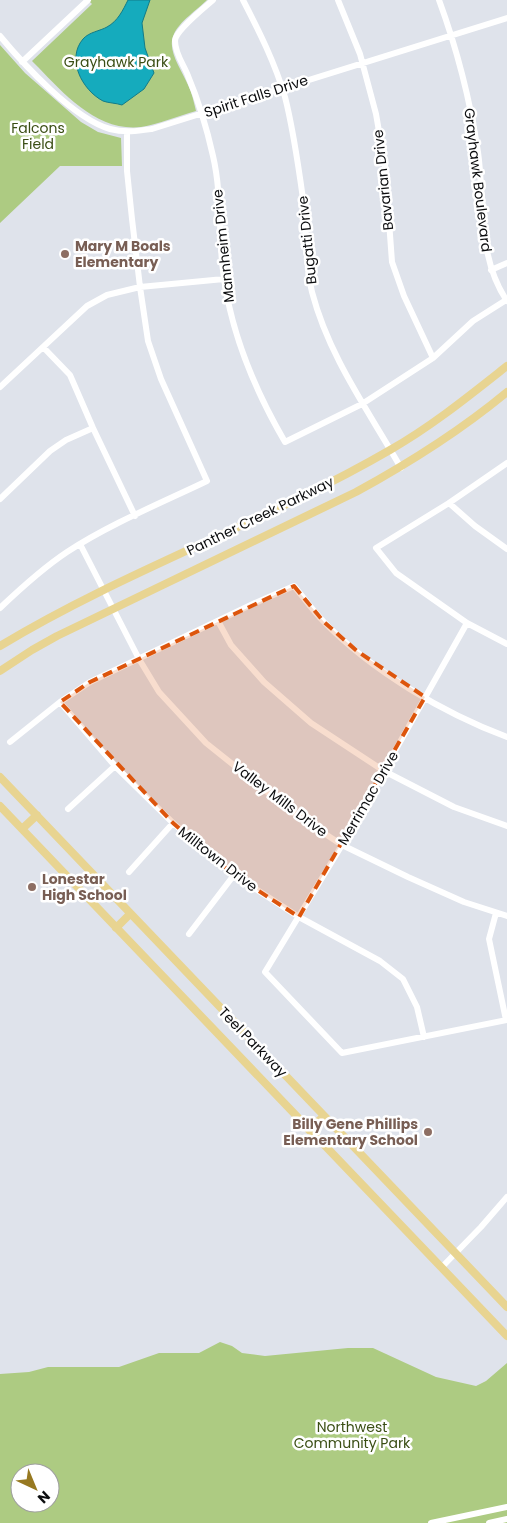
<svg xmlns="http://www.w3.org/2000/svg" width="507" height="1523" viewBox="0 0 507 1523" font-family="Poppins,sans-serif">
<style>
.green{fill:#adcb82;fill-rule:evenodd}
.water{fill:#15abbd;stroke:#127c89}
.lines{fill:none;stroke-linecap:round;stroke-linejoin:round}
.minor{stroke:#fff;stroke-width:6}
.major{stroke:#e8d491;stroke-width:8}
.marked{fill:#dd550c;fill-opacity:0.2;stroke:#dd550c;stroke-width:4;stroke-dasharray:10 6;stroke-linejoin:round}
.education-dot{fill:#8d6e63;stroke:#fff;stroke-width:2}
.labels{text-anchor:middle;stroke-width:5;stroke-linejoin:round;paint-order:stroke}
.park-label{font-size:14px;fill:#3a4e14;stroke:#fff}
.street-label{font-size:14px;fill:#0c0d0f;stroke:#fff}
.education-label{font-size:14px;font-weight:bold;fill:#785e54;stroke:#fff;text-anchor:start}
</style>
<rect width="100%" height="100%" fill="#dfe3eb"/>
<path class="green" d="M88 0H207C198 9 179 22 174 34 166 50 182 70 188 85 192 93 194 103 196 111 178 116 159 124 141 127 98 132 65 95 38 67L32 61 92 4Z
M0 45 25 73 81 122 98 132 121 138 122 166H60L0 223Z
M220 1342 232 1346 242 1353 265 1356 348 1348H373L436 1377 476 1386 486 1381 507 1363V1523H0V1374L29 1372 48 1367H119L159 1353H199ZM20 1473H50V1503H20Z"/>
<path class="water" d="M128 0H150L142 23 145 48 154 73 144 89 122 105C116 103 108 103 103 101 82 90 66 59 83 39 89 32 100 31 107 27 118 21 123 10 128 0Z"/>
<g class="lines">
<path class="minor" d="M213 0C204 8 175 31 175 41 175 54 184 65 188 76 199 102 207 129 213 156 221 190 219 227 222 262 228 326 253 387 285 442L362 404 433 358 473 321 506 300
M243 0C259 31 275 63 285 97 294 132 299 170 304 206 307 235 305 264 312 292 329 357 368 410 401 468
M338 0 360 54 376 114 385 166 392 262 404 296 433 358
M439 0C457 49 470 100 478 152 485 202 477 257 507 301
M0 36C24 65 74 119 110 129 125 133 138 131 152 129L507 18
M22 62 88 0
M491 270 507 263
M43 347 70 375 93 428 135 516
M0 387 87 306 107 295 140 287 224 279
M507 463 449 503 376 548 396 573 467 623 507 644
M0 499 50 451 66 440 93 428
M449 503 475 526 507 549
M80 544 139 659 159 692 206 743 295 814 342 845 408 877 464 902 507 916
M0 608C21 588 43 568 67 552 110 524 161 503 207 481L161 379 148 341 140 287 132 219 127 171V132
M218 621 231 645 264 682 311 723 384 771 454 807 507 826
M467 623 342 845 265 972 342 1053 507 1020
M60 702 115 766 173 823 234 875 299 917 380 961 403 979 417 1007 424 1037
M10 742 60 702 90 682 255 603 294 586C304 598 313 611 324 622 372 671 443 713 507 737
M68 809 115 766
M129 872 173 823
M496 913 489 939 506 1020
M189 934 234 875
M441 1268 481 1227 507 1197
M431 1523 507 1507
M489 1523 507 1519"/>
<path class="major" d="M0 646C124 571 264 523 390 450 432 426 469 396 507 366
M0 671 32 650 57 636 356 492C409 463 460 431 507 392
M0 777 507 1307
M0 806 507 1336
M22 829 37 815
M116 928 130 914
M309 1130 324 1116"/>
</g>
<path class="marked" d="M294 586 324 622 357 651 425 697 299 917 234 875 173 823 60 702 90 682Z"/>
<g class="education-dot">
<circle cx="65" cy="254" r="5"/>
<circle cx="32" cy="887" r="5"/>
<circle cx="428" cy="1132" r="5"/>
</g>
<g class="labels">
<g class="park-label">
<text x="116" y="67">Grayhawk Park</text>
<text x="38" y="133">Falcons<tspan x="38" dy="16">Field</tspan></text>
<text x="352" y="1432">Northwest<tspan x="352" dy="16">Community Park</tspan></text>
</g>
<g class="street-label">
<text transform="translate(256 96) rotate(-18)" y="5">Spirit Falls Drive</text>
<text transform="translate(383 180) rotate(-96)" y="5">Bavarian Drive</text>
<text transform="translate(478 180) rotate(83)" y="5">Grayhawk Boulevard</text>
<text transform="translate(307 240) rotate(-96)" y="5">Bugatti Drive</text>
<text transform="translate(223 246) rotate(-96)" y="5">Mannheim Drive</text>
<text transform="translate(260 516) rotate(-26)" y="5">Panther Creek Parkway</text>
<text transform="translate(368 798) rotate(-60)" y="5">Merrimac Drive</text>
<text transform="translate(280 799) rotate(37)" y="5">Valley Mills Drive</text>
<text transform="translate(218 859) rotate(38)" y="5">Milltown Drive</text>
<text transform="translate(253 1042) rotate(46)" y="5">Teel Parkway</text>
</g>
<g class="education-label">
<text x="75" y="251">Mary M Boals<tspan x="75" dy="16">Elementary</tspan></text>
<text x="42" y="884">Lonestar<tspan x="42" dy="16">High School</tspan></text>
<text x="418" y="1129" text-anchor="end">Billy Gene Phillips<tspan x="418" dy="16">Elementary School</tspan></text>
</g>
</g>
<g transform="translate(35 1488) rotate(136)"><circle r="24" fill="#ffffff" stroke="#9e9e9f"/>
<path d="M0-4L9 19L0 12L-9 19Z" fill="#977921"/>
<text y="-8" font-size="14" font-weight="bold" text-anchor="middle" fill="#0c0d0f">N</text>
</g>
</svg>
